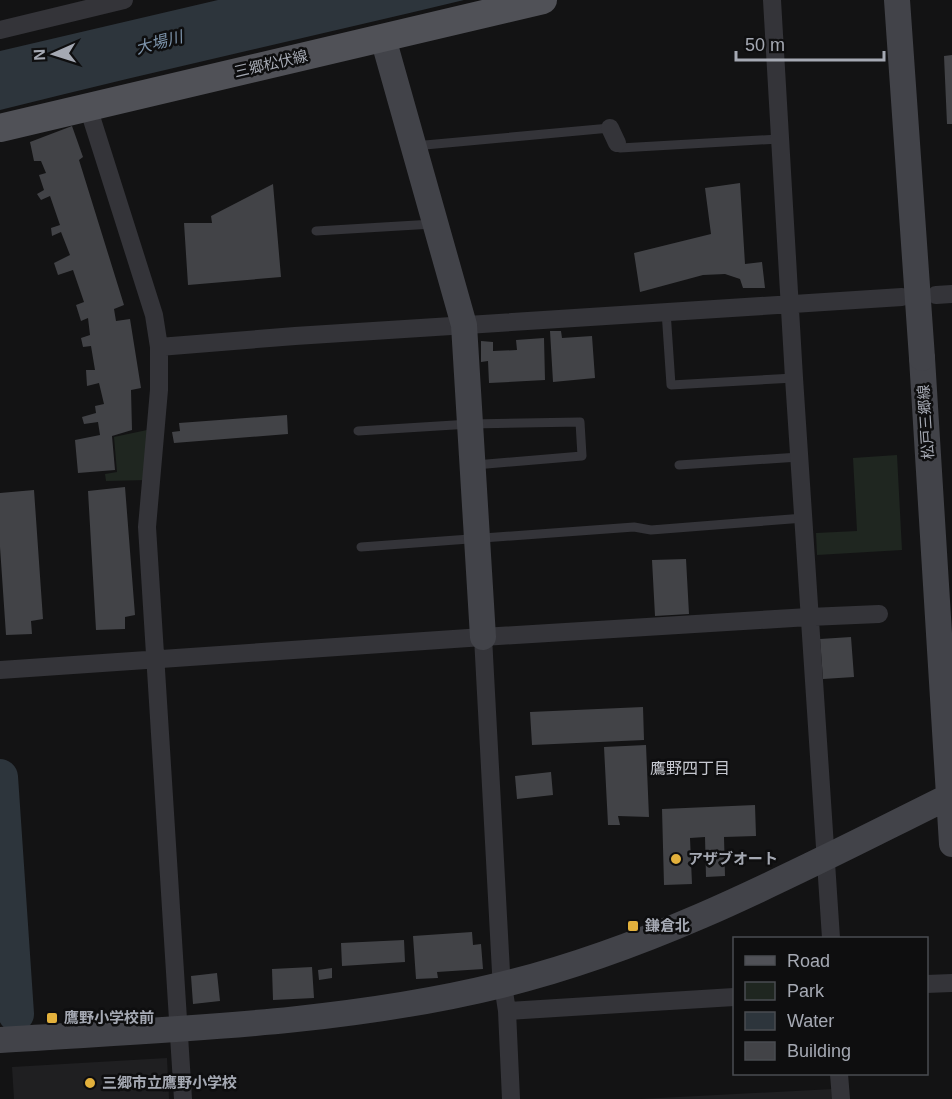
<svg xmlns="http://www.w3.org/2000/svg" width="952" height="1099" viewBox="0 0 952 1099" font-family="Arial,'Noto Sans JP',sans-serif">
<style>
.built{fill:#1f1f21}
.green{fill:#1f2620}
.water{fill:#2d353c}
.lines{fill:none;stroke-linecap:round;stroke-linejoin:round}
.river{stroke:#2d353c;stroke-width:36}
.building{fill:#424347}
.lane{stroke:#343439;stroke-width:9}
.street{stroke:#343439;stroke-width:18}
.secondary{stroke:#424349;stroke-width:26}
.primary{stroke:#505157;stroke-width:28}
.secondary-bridge{stroke:#424349;stroke-width:26}
.poi-dot{fill:#e3b13c;stroke:#0e0e0f;stroke-width:2}
.labels{text-anchor:middle;stroke-width:5;stroke-linejoin:round;paint-order:stroke}
.street-label{font-size:15px;fill:#a5a9b3;stroke:#0e0e0f}
.poi-label{font-size:15px;font-weight:bold;fill:#a5a9b3;stroke:#0e0e0f;text-anchor:start}
.water-label{font-size:16px;font-style:italic;fill:#7e95ac;stroke:#0e0e0f}
.neighbourhood-label{font-size:16px;fill:#c6c8d0;stroke:#0e0e0f}
</style>
<rect width="100%" height="100%" fill="#131314"/>
<path class="built" d="M167 1058 169 1099H14L12 1067Z
M833 1089 834 1099H641Z"/>
<path class="green" d="M152 429 148 480 106 481 105 474 117 472 114 437Z
M897 455 902 550 817 555 816 533 857 531 853 458Z"/>
<path class="water" d="M218 0H464C310 37 154 71 0 110V51Z"/>
<g class="lines">
<path class="river" d="M0 777 16 1014"/>
</g>
<path class="building" d="M952 55V124H947L944 56Z
M72 126 83 157 79 160 124 305 114 309 116 321 130 319 141 388 131 390 132 430 112 436 115 470 78 473 75 440 100 435 98 422 84 424 82 417 96 413 95 406 104 404 99 383 87 386 86 370H95L91 346 83 347 81 338 90 335 88 318 81 321 76 305 84 302 73 270 58 275 54 263 70 255 61 232 52 236 51 228 60 225 50 196 41 200 37 194 44 190 39 175 46 173 41 161H34L30 142Z
M740 183 745 264 762 262 765 288H743L740 279 725 274 703 275 640 292 634 253 711 234 705 188Z
M273 184 281 277 188 285 184 223H212L211 216Z
M550 331H561L562 338 592 336 595 378 553 382Z
M544 338 545 380 489 383 488 361 481 362V341L493 342V351L517 350 516 340Z
M287 415 288 434 174 443 172 432 180 431 179 423Z
M125 487 135 615 125 617V629L96 630 88 491Z
M34 490 43 619 31 621 32 634 6 635 0 547V493Z
M686 559 689 614 655 616 652 560Z
M851 637 854 677 823 679 820 639Z
M643 707 644 740 532 745 530 712Z
M646 745 649 817 618 816 620 825H608L604 747Z
M551 772 553 795 517 799 515 776Z
M755 805 756 836 724 837 725 876 706 877 705 837 690 838 692 884 664 885 662 809Z
M472 932 473 945 481 944 483 969 437 972 438 978 416 979 413 936Z
M404 940 405 962 342 966 341 943Z
M312 967 314 998 273 1000 272 969Z
M332 968V978L319 980 318 970Z
M217 973 220 1001 193 1004 191 976Z"/>
<g class="lines">
<path class="lane" d="M617 143 620 148 779 139
M414 146 610 128
M316 231 433 224
M666 311 671 385 794 378
M358 431 470 424 580 422 582 456 475 465
M679 465 799 457
M361 547 634 527 651 530 804 518"/>
<path class="street" d="M772 0 794 378 831 938
M0 30 124 0
M88 107 154 315 159 347V390L147 527 183 1099
M610 128 617 143
M936 295 952 294
M159 347 295 336 902 297
M483 637 501 972 507 1011 511 1099
M0 670 483 637 809 617 879 614
M926 984 952 983
M507 1011 734 997
M839 1074 841 1099"/>
<path class="secondary" d="M383 38 464 325 483 637
M922 358 952 844
M0 1040C167 1029 338 1025 501 985 661 946 806 867 952 795"/>
<path class="primary" d="M0 128 543 0"/>
<path class="secondary-bridge" d="M897 0 922 358"/>
</g>
<g class="poi-dot">
<circle cx="676" cy="859" r="6"/>
<rect x="627" y="920" width="12" height="12" rx="3"/>
<rect x="46" y="1012" width="12" height="12" rx="3"/>
<circle cx="90" cy="1083" r="6"/>
</g>
<g class="labels">
<g class="street-label">
<text transform="translate(271 64) rotate(-13)" y="5">三郷松伏線</text>
<text transform="translate(926 422) rotate(-94)" y="5">松戸三郷線</text>
</g>
<g class="poi-label">
<text x="688" y="864">アザブオート</text>
<text x="645" y="931">鎌倉北</text>
<text x="64" y="1023">鷹野小学校前</text>
<text x="102" y="1088">三郷市立鷹野小学校</text>
</g>
<g class="water-label">
<text transform="translate(159 42) rotate(-15)" y="6">大場川</text>
</g>
<g class="neighbourhood-label">
<text x="690" y="774">鷹野四丁目</text>
</g>
</g>
<rect x="733" y="937" width="195" height="138" fill="#0e0e0f" stroke="#4a4c51" stroke-width="1.5"/>
<rect x="745" y="956" width="30" height="9" fill="#505157" stroke="#4a4c51" stroke-width="1.5"/>
<text x="787" y="967" font-size="18" fill="#a5a9b3">Road</text>
<rect x="745" y="982" width="30" height="18" fill="#1f2620" stroke="#4a4c51" stroke-width="1.5"/>
<text x="787" y="997" font-size="18" fill="#a5a9b3">Park</text>
<rect x="745" y="1012" width="30" height="18" fill="#2d353c" stroke="#4a4c51" stroke-width="1.5"/>
<text x="787" y="1027" font-size="18" fill="#a5a9b3">Water</text>
<rect x="745" y="1042" width="30" height="18" fill="#424347" stroke="#4a4c51" stroke-width="1.5"/>
<text x="787" y="1057" font-size="18" fill="#a5a9b3">Building</text>
<g transform="translate(54 54) rotate(267)" stroke="#0e0e0f" stroke-width="4.5" paint-order="stroke">
<path d="M0-4.5L10 22L0 15L-10 22Z" fill="#a5a9b3"/>
<text y="-9" font-size="16" font-weight="bold" text-anchor="middle" fill="#a5a9b3">N</text>
</g>
<path d="M736 51v9h148v-9" fill="none" stroke="#a5a9b3" stroke-width="3"/>
<text x="745" y="51" font-size="18" fill="#a5a9b3" stroke="#0e0e0f" stroke-width="4.5" paint-order="stroke">50 m</text>
</svg>
